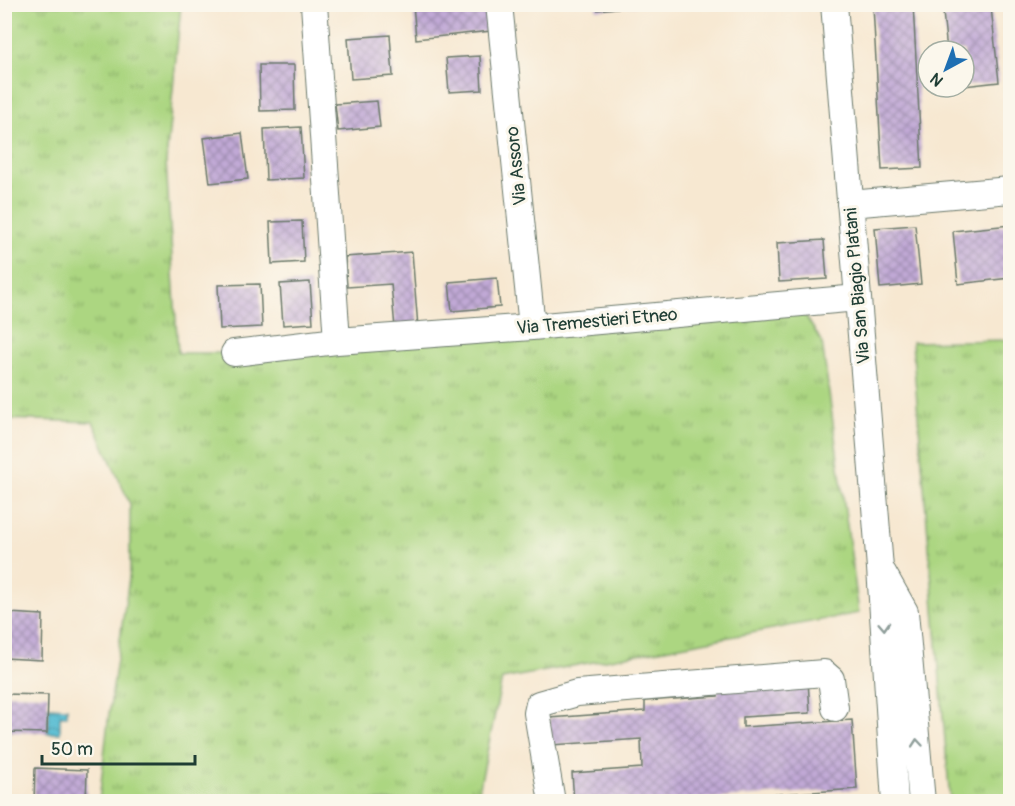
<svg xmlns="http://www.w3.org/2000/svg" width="1015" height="806" viewBox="0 0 1015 806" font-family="Pangolin,sans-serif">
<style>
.grass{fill:url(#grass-tufts);stroke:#668a5a;stroke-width:1.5}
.water{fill:url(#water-waves);stroke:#3a7c83;stroke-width:1.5}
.building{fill:url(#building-cross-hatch)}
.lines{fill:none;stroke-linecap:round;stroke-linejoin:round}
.minor-casing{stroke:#6b796b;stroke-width:28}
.path{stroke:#6b796b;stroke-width:4;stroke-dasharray:4.5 4.5;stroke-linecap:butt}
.minor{stroke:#fff;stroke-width:26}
.oneway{stroke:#8f9e9a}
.labels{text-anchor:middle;stroke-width:6;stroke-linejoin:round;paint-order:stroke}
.street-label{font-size:18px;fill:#1f3d34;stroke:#fbf7ec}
</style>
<defs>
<pattern id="grass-tufts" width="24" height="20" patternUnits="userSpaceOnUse" patternTransform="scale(1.5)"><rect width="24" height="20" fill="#acd681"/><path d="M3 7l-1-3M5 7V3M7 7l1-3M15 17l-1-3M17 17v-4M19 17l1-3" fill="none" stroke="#8baf6a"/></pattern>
<pattern id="water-waves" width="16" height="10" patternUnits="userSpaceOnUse" patternTransform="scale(1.5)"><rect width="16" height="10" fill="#55bcd2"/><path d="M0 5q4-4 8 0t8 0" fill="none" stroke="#469aab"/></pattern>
<pattern id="building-cross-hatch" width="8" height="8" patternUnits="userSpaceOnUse" patternTransform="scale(1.5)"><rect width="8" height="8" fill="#c1a9d6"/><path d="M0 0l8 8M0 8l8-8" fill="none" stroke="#9c8bae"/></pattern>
</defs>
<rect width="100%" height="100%" fill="#fbf7ec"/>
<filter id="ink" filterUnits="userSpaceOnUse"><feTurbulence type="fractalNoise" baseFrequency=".0167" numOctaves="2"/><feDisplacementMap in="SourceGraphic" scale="12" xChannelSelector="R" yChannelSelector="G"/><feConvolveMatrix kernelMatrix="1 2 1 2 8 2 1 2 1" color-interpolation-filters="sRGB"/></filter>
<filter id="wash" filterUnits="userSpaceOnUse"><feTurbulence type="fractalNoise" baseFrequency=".008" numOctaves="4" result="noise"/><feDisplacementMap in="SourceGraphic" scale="24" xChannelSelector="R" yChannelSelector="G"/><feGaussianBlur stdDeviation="1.35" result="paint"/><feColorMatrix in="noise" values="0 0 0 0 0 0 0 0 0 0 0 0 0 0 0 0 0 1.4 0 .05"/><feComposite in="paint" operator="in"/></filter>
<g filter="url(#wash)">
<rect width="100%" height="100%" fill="#f7e8d1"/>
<path class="grass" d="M5 5H181L166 162 178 353H234L798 304 822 342 859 613 502 679 477 801H99L108 721 130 571V504L93 422 5 419Z
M1010 340V801H950L912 342Z"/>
<path class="water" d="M49 707 67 708V716H60V733H48Z"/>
<g id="blocks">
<path class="building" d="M413 4H488L491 31 416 39Z
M595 4H636V6L597 10Z
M913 4 922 168 882 170 873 6Z
M991 7 999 82 964 86V51H947L943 12Z
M390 35 393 76 351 79 348 38Z
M480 56 482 90 449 92 446 58Z
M259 65H294L295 110 260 111Z
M377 101 380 127 338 131 335 104Z
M301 127 304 178 266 180 264 129Z
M242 133 248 179 210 183 204 138Z
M302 221 304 262 272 264 270 222Z
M915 225 921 284 880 288 875 228Z
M1010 225V278L958 284 953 231Z
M824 240 827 279 779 282 777 243Z
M412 252 418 327 395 328 391 284 347 287 345 257Z
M497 278 500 307 452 311 449 282Z
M310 282 313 323 283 325 280 284Z
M260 284 262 327 220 329 218 285Z
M8 613 43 615 42 660 4 658V648H7Z
M808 680 810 713 743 717V727L852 720 857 789 663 802H574L572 773 642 768 641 739 551 745 549 718 645 711V701L718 696 717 686Z
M4 694 48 695 47 733 4 732Z
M35 768 87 770 86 802H34Z"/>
</g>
</g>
<g filter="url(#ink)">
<use href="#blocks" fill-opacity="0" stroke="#6b796b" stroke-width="1.5"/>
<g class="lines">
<g class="minor-casing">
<path id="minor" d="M314 4 337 341
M499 4 532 327
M834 4 880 568 895 802
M850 204 1010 190
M234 353 337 341 532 327 858 298
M883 573 905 612 922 802
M552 802 537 713 539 704 577 693 824 673 831 679 835 708"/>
</g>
<path class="path" d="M1004 802 1010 795"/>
<use href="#minor" class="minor"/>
</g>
<defs><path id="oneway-chevron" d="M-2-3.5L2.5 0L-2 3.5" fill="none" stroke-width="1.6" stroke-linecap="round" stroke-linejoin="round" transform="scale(1.5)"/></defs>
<g class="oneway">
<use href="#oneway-chevron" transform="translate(884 626) rotate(87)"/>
<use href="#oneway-chevron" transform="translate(917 743) rotate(-95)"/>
</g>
</g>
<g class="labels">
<g class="street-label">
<text transform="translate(516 166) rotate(-96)" y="6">Via Assoro</text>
<text transform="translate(857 286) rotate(-95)" y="6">Via San Biagio Platani</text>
<text transform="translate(597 321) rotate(-5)" y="6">Via Tremestieri Etneo</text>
</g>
</g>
<rect width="1015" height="806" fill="none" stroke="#fbf7ec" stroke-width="24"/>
<g transform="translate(946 69) rotate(221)"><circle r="28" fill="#fbf7ec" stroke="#a3ada2" stroke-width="1.5"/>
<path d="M0-4.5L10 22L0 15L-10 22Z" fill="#1f6fb2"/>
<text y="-9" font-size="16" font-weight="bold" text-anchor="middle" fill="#1f3d34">N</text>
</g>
<path d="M42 755v9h153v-9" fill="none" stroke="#1f3d34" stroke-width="3"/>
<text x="51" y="755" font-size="18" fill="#1f3d34" stroke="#fbf7ec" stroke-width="4.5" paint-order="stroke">50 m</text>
</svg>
